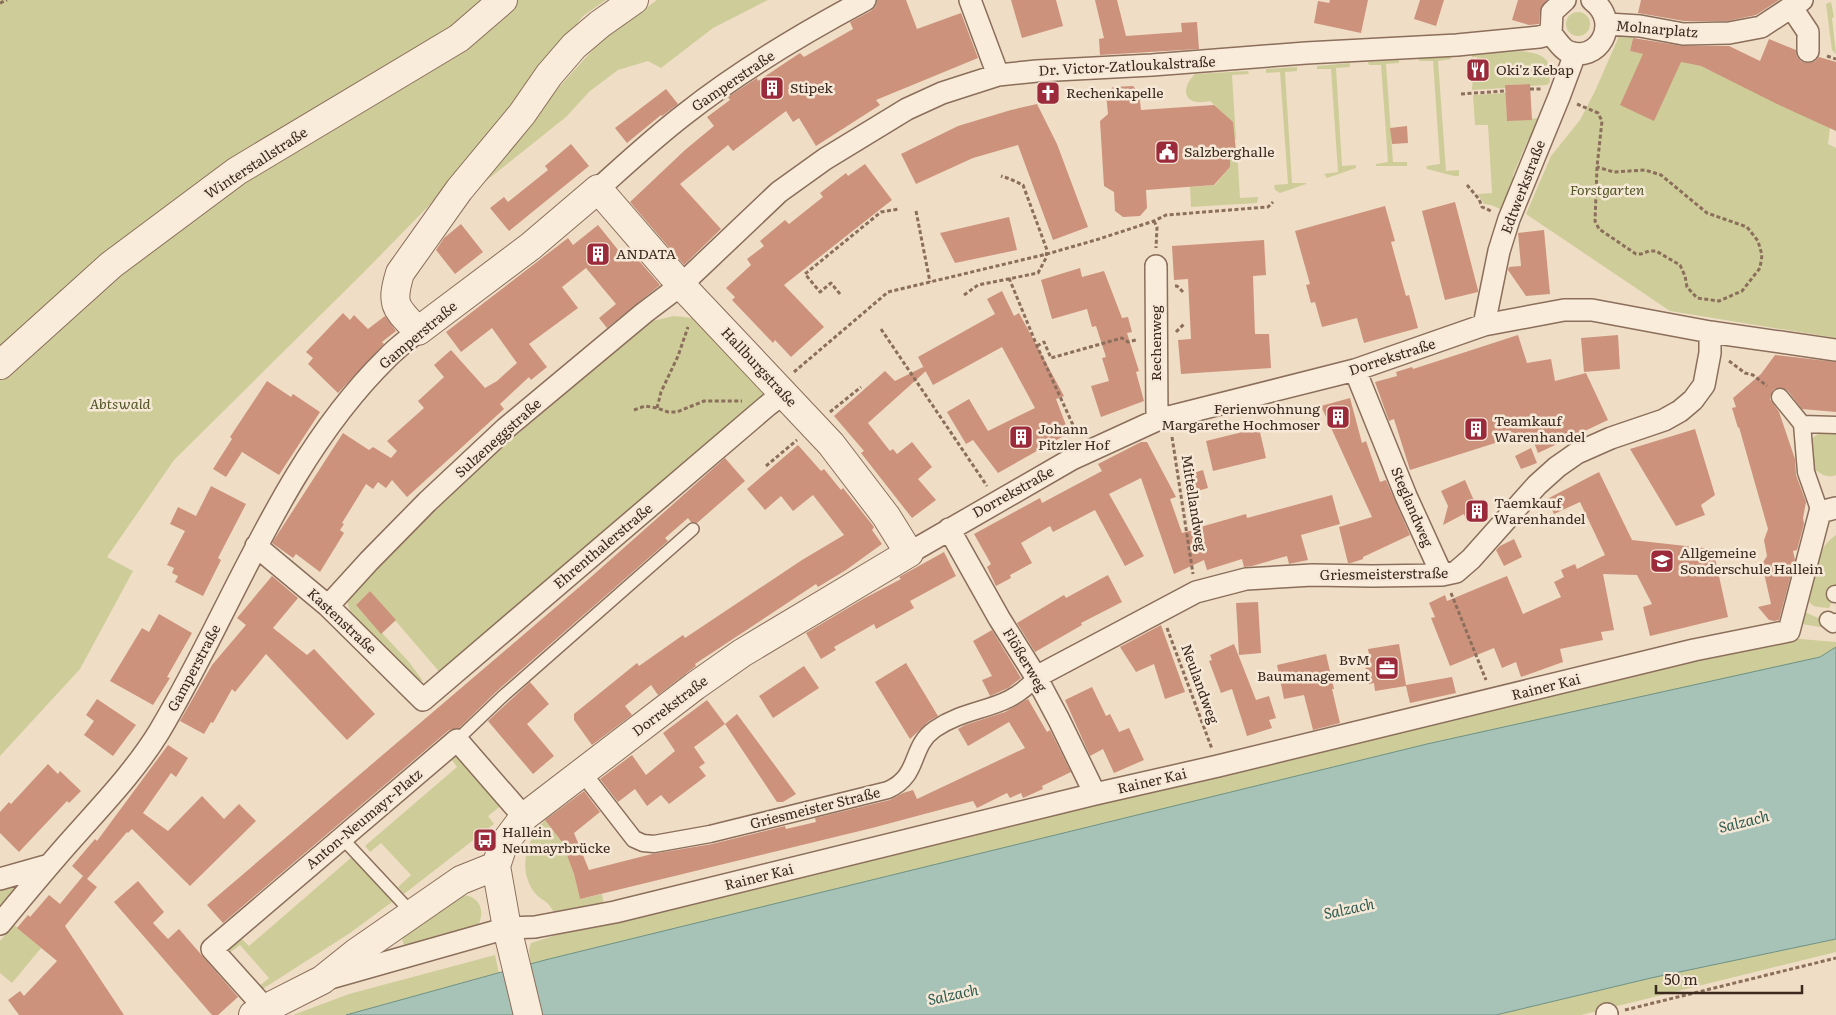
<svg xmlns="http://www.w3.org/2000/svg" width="1836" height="1015" viewBox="0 0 1836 1015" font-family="Literata,serif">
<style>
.green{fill:#cecd99}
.water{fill:#a7c3b7;stroke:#6e9184}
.building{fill:#cd927c}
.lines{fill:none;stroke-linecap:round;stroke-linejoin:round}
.service-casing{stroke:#8b6e5b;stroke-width:14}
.pedestrian-casing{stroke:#8b6e5b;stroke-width:19}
.minor-casing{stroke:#8b6e5b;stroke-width:24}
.tertiary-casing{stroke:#8b6e5b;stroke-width:30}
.path{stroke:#8b6e5b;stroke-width:3;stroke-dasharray:4 2.5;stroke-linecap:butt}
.service{stroke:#f9ecda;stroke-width:11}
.pedestrian{stroke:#f9ecda;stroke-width:16}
.minor{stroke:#f9ecda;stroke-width:21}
.tertiary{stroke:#f9ecda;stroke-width:28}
.labels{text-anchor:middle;stroke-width:5;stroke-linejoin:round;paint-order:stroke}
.street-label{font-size:14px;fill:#3b291f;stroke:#f6e8d6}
.poi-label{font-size:14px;fill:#3b291f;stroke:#f6e8d6;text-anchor:start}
.park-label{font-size:14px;font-style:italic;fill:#525726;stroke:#f6e8d6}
.water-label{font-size:15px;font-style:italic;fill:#2e5b52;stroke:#f6e8d6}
</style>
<rect width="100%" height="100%" fill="#efddc6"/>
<path class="green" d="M0 0H606L583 16 461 173 361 275 174 460 107 557 133 571 80 669 0 756Z
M657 0H768L713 28 661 68 648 61 618 70 590 91 566 117 477 188 560 86 599 43Z
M1831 2 1834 17 1832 18 1836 54 1832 50 1826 4Z
M1566 24a12 12 0 1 1 24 0a12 12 0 1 1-24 0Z
M1634 33 1630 51 1701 66 1830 128 1828 144 1836 148V338L1670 311 1526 214 1551 156 1580 120 1595 91 1620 34Z
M1519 51C1529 52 1545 53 1549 65 1550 70 1549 77 1550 82L1547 85 1530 86 1529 84 1506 85 1505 88 1472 90 1473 77 1486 76 1485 61H1477V57H1472V54Z
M1451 56V59L1438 61 1446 171 1459 170V176H1454L1427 169 1426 166 1440 164 1433 61H1419L1418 58Z
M1399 60V63L1386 64 1393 162H1407V166H1376V164L1388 162 1381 65H1369L1368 62Z
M1350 63V67L1336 68 1342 166 1356 165V168L1327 178 1324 174 1338 172 1331 69H1317V66Z
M1297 67V71L1285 72 1292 183H1306V184L1280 193 1275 190 1274 185 1288 184 1280 72 1266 73V69Z
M1248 71 1249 74 1232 75 1236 139H1234L1230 120 1210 101C1205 102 1198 103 1193 101 1180 96 1188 80 1195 74Z
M1506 93 1507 121 1539 118 1537 132 1528 140 1513 175V189L1505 211 1491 205 1484 204 1478 194 1492 193 1488 125H1475L1473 95Z
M1235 149H1237L1240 198 1258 197 1257 203 1191 207 1190 187 1215 185 1230 167V152H1235Z
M674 316 693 318 762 389 764 396 442 675 370 591 356 605 409 662 423 681 416 680 352 615C346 604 347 599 353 589L467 477 637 333 652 321Z
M1836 430V475C1827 479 1820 473 1812 468L1811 439 1821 432Z
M1836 535V592L1829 608C1815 607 1811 608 1805 594 1808 587 1813 580 1815 573 1821 556 1819 547 1836 535Z
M1802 611 1823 620 1826 628 1796 623Z
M1788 638 1836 642V647L1820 657 531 964 529 950 531 943 592 924Z
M456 751 502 805 488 816 494 824 404 894 398 887 411 875 381 843 370 852 365 846 457 767 449 756Z
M545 820 562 842 574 874 580 899 602 894 604 906 561 912 553 911C548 900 541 901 534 892 517 868 527 839 545 820Z
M352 857 392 902 350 933 261 990 258 987 269 978 240 945 228 954 223 948 239 936 249 946Z
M15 885V892L0 912V886Z
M462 895C482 896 486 914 476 929L409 950C402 944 401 940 404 932Z
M14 925 41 948 12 983 0 973V941Z
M1836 939V952L1581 1015H1496L1650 978Z
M495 955 499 973 346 1015H293L349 994Z"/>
<path class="water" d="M1836 647V939L1651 978 1496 1015H346L545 960 1427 744 1820 657Z"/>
<path class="building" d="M877 0H906L917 29 961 13 978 58 876 100 880 105 816 146 799 118 793 122 786 111 733 151 728 145 680 184 721 229 684 265 630 202 685 150 714 126 707 117 730 100 728 97 757 78 758 81 800 53 804 57 853 29 850 22 871 11 876 6Z
M1011 0H1056L1063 26 1022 38Z
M1095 0H1117L1126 36 1182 32 1181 23 1197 22 1199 49 1100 55 1099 39 1104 38Z
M1330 0H1368L1361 33 1314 23 1318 1 1329 3Z
M1420 0H1444L1436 26 1414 19Z
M1518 0H1547L1540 11 1539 24 1529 25 1512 20Z
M1641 0H1779L1756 15 1728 21H1684L1638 13Z
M1633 38 1683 46H1729L1760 61 1769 39 1796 50 1797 57 1802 62 1808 63 1814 62 1819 57 1836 62V131L1777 104 1701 66 1681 62 1654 121 1620 105 1643 54 1630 51Z
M1530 84 1532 120 1507 121 1505 85Z
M1133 86 1139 93 1141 110 1214 105 1233 122 1236 151 1230 152V167L1214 185 1146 190 1147 208 1140 216 1123 217 1115 211 1114 192 1104 186 1100 121 1108 114 1106 94 1113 87Z
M666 89 678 104 662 116 661 115 627 143 615 128Z
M1037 104 1057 144 1088 227 1053 240 1018 145 973 158 916 184 901 154 958 126 1011 110Z
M1407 126 1408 143 1392 144 1390 128Z
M571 144 589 166 509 231 490 208 504 197 508 202 548 170 545 166Z
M865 164 892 200 784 285 824 327 791 357 775 340 773 343 732 300 735 297 726 288 751 265 747 259 764 246 760 241 785 220 789 224 823 197 820 193 846 173 848 176Z
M1455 202 1478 290V292L1445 300 1422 211Z
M1385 206 1395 241 1391 242 1406 296 1409 295 1418 328 1364 343 1357 318 1322 327 1315 302 1311 303 1306 285 1310 284 1295 231Z
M1009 217 1017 250 955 263 940 233Z
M461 224 483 252 455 274 436 250 444 238Z
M598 225 627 261 634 255 660 285 607 328 599 318 616 304 586 268 562 287 578 308 529 344 547 367 531 380 529 377 500 404 504 409 407 497 392 480 386 488 378 482 373 489 366 484 342 523 344 524 340 530 344 533 320 572 296 554 293 558 272 543 343 433 369 450 373 447 391 458 397 451 387 441 424 408 418 401 444 377 434 365 451 350 485 388 497 381 517 363 492 328 461 352 446 332 568 238 573 245Z
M1544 230 1550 294 1526 296 1508 270 1509 267 1521 266 1518 233Z
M1264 240 1266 275 1253 276 1255 334H1269L1271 368 1181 374 1178 340 1191 339 1188 279 1174 280 1172 246Z
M1080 268 1082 277 1104 271 1122 318 1128 317 1132 332 1127 333 1139 371 1136 372 1144 401 1101 417 1091 386 1109 381 1102 358 1106 357 1096 326 1092 327 1087 309 1052 319 1041 280Z
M1002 291 1014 316 1019 313 1064 396 1056 399 1069 433 998 473 973 440 966 444 947 412 969 399 988 431 1035 408 1002 347 933 385 918 357 995 314 987 299Z
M343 313 350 320 354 315 368 329 385 316 396 331 382 342 384 344 338 393 308 364 313 358 306 352Z
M1518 335 1527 363 1551 359 1555 381 1586 373 1608 420 1538 453 1530 432 1410 470 1394 419 1389 421 1375 382 1397 376 1396 372 1412 367 1413 369Z
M1618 335 1620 369 1584 372 1581 338Z
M1775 355 1836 362V412L1802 409 1788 391 1783 388 1774 389 1771 394 1770 399 1779 412 1795 459 1796 475 1806 502 1803 518 1804 524 1797 550 1793 551 1795 560 1779 620 1774 621 1769 620 1758 607 1771 604 1762 564 1767 556 1764 540 1768 529 1739 427 1738 428 1732 408 1736 407 1733 398 1761 374Z
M923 367 926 371 868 423 890 451 893 449 897 454 912 442 932 467 918 479 936 500 912 518 861 453 864 451 834 416 885 371 895 381Z
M267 381 291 397 293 394 320 412 279 475 242 452 226 477 213 469 232 439 230 437Z
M1350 398 1362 443 1366 441 1380 482 1386 480 1410 535 1363 557V559L1351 563H1348L1339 527 1372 517 1321 406Z
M1259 428 1266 458 1213 471 1206 441Z
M1695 429 1715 495 1701 505 1705 515 1676 526 1630 449Z
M1141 442H1147L1176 497 1170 499 1182 533 1193 530 1200 544 1197 528 1246 514 1247 518 1332 495 1340 524 1301 535 1308 560 1289 564 1287 556 1252 566 1244 567 1242 559 1207 570 1204 560 1174 574 1141 478 1109 494 1144 556 1125 566 1095 510 1053 532 1050 526 1021 543 1032 563 1010 575 1011 578 996 586 987 567 991 564 974 534 1040 498 1042 503 1102 471 1098 464Z
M798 445 821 471 824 469 841 490 843 488 874 527 872 530 882 544 846 570 818 587 816 584 695 664 696 666 658 695 651 685 625 706 632 715 592 745 574 720V714L637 663 639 666 683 635 685 638 802 560 844 535 813 495 793 511 781 496 765 510 747 489Z
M1531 448 1537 463 1521 469 1515 456Z
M725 458 745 481 697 523 691 522 688 518 665 538 668 541 497 691 459 728 449 730 223 923 207 905 591 577Z
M1203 470 1208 488 1190 493 1187 475Z
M1599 472 1632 540 1713 549 1728 617 1650 636 1643 607 1652 604 1637 575 1603 574 1614 630 1601 632 1603 640 1560 649 1563 662 1521 677 1516 662 1502 668 1494 648 1450 666 1431 618 1435 617 1429 603 1445 595 1447 601 1507 576 1523 614 1561 597 1554 582 1564 577 1561 570 1575 564 1577 569 1605 555 1580 502 1554 514 1547 499Z
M1465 480 1475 503 1480 501 1486 514 1467 522 1464 514 1443 525 1448 506 1441 491Z
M211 486 246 504 218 558 221 560 203 596 175 582 178 576 172 573 174 568 167 565 185 531 170 524 178 507 196 516Z
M1514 539 1522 557 1504 566 1496 550 1500 546Z
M944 552 956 576 910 601 914 608 876 629 874 624 834 647 836 650 821 659 806 633 863 599 901 579 899 577Z
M1108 575 1122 602 1081 623 1082 625 1035 652 1017 623 1064 595 1066 598Z
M272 576 298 598 273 628 307 655 314 649 375 714 347 740 266 654 235 692 232 689 213 723 211 722 204 734 180 721 212 665 246 625 237 618Z
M370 591 396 620 381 634 356 605Z
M1258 602 1261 653 1239 655 1236 603Z
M159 614 192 633 167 677 170 678 153 705 110 681 142 628 149 632Z
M1161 625 1185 692 1165 699 1154 664 1136 672 1120 647Z
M992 630 1021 678 1008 688 990 696 982 680 992 676 973 641Z
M1234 644 1256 700 1269 696 1276 718 1269 720 1272 728 1247 736 1232 689 1221 693 1209 661 1212 660 1210 655Z
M1399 644 1406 685 1452 677 1456 693 1410 703 1406 686 1375 691 1374 683 1369 684 1364 661 1370 660 1368 649Z
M1326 654 1334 689H1332L1340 723 1313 730 1304 695 1284 699 1277 665Z
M906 663 938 716 929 721 910 739 875 682Z
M804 666 819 688 773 718 759 696Z
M530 682 549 704 527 724 554 756 533 774 488 721Z
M1092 687 1106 716 1110 714 1119 732 1129 728 1144 760 1114 773 1103 749 1090 756 1065 700Z
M97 699 136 725 113 756 84 735 94 721 86 715Z
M1028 699 1047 732 1050 730 1071 772 1042 786 1043 789 1023 798 1021 793 1010 798 1007 793 977 808 973 801 872 828 580 899 574 874 562 842 545 820 584 791 600 812 574 833 589 870 652 854 712 844 785 826 786 829 816 822 815 818 890 800 903 793 913 790 917 799 1025 748 1009 722 968 746 958 729 965 725 1005 712Z
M707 700 725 724 694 747 705 763 699 767 706 776 669 804 661 795 647 806 635 789 618 802 600 779 632 755 646 775 675 751 663 733Z
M737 714 796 794 783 802H777L725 724Z
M168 745 188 758 176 777 171 773 143 813 168 831 202 796 224 819 239 804 256 821 190 886 132 829 128 833 127 832 87 879 97 887 65 926 124 1015H19L8 1000 20 991 24 996 57 961 17 928 28 915 30 917 49 895 60 904 83 876 72 866 95 839 97 841Z
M48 764 58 774 60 771 81 791 69 803 67 801 19 852 0 833V812L9 802 11 804Z
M138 881 164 912 153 923 168 939 179 929 238 997 218 1015H212L114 902Z"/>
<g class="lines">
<g class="service-casing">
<path id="service" d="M457 740 502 697 693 529
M342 838 412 913"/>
</g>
<g class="pedestrian-casing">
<path id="pedestrian" d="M1780 397 1802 424 1806 472 1820 512
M1802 424 1836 425
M1835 594H1836
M1828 620 1833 624 1836 622
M582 772 634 839 643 843 654 844 710 834 888 790C921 775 909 747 935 729 970 705 1008 712 1036 677"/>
</g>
<g class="minor-casing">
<path id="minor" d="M970 0 998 75
M1565 0 1552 12 1551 34C1556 39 1561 48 1567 51 1597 65 1623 23 1592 0
M1792 8 1808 32V51
M1607 24 1640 26 1683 34 1729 33 1761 27 1802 0
M598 189C627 163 655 137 685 114 741 70 803 33 865 0
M1156 266 1157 420
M1484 325 1499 251 1509 219 1559 97 1572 62 1573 53
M1355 370 1406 496 1442 575
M949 529 999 618 1036 677 1059 720 1095 794
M256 546 328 606 423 700 767 406 784 393
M909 553 1072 459 1157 420 1355 370 1484 325 1564 310H1592L1710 332 1836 350
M328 606 369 561 427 502 506 428 644 313 681 285 779 192 825 159 907 109 942 93 998 75 1037 71 1152 65 1306 53 1457 45 1539 37 1551 34
M1036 677 1196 592 1246 579 1312 575 1372 576 1442 575 1456 572 1471 559 1537 485 1557 467 1577 453 1611 438 1664 420 1680 411 1693 400 1704 385 1710 353V332
M0 879 49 865
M0 924C24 895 48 866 73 838 103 804 135 771 159 732 233 608 282 461 387 358 396 348 408 340 418 331
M327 979 507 928 535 927 615 912 1095 794 1218 766 1694 650 1789 631 1820 512 1836 508
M265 1008 212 949 457 740 524 817
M1607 1014V1015"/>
</g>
<g class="tertiary-casing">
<path id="tertiary" d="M0 365 111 265 237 171 459 38 503 0
M253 1015 322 980 357 952 461 880 496 866
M528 1015 507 928 496 866 503 845 524 817 695 686 742 653 909 553 886 516 831 444 681 285 598 189 531 246 418 331C396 308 390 306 400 273L459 190 522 114 549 75 574 46 600 24 634 0"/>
</g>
<path class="path" d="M0 3 7 0
M1827 56 1836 59
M1530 89H1542
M1461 94 1505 91
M1577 104 1598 113 1602 121 1597 167 1595 221 1599 229 1636 254H1641L1649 251H1656L1680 265 1685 276 1687 287 1697 298 1719 301 1742 291 1760 268 1762 255 1758 241 1747 227 1707 213 1661 175 1645 170 1614 172 1597 167
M1467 185 1479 199 1482 207 1491 211
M916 211 930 282
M1154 221 1157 227 1156 248
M1009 278 1037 346 1078 436
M1175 286H1177L1184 293
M840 294 831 283 820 292 805 274 881 212 899 209
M964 295 978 285 1038 273 1046 258 1047 250 1023 185 1010 179 1001 176
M881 329 987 486
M1176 332 1184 324
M1037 346 1044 342 1051 358 1122 338 1128 342 1136 340
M1729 361 1745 373 1753 375 1767 386
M794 372 888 292 1047 254 1099 239 1154 221 1166 215 1268 207 1273 202
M657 408 661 392 678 356 688 327
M634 410 645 406 657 408 668 412H677L704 401H742
M830 412 861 387
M1172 437 1193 574
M766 466 797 440
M1451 593 1486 680
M1167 628 1212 749
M1625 1010 1836 958"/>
<use href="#service" class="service"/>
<use href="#pedestrian" class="pedestrian"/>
<use href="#minor" class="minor"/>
<use href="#tertiary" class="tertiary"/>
</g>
<defs>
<g id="restaurant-square" transform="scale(1.25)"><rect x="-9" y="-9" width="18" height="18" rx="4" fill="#9b2a3b" stroke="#f6e8d6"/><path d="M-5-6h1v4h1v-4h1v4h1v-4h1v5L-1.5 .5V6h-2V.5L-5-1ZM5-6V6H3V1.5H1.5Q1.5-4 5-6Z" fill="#fff"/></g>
<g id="building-square" transform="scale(1.25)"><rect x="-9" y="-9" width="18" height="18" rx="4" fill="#9b2a3b" stroke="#f6e8d6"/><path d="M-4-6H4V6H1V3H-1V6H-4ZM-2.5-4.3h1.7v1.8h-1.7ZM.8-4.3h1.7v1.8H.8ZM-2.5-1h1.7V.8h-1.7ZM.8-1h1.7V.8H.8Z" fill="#fff"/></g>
<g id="church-square" transform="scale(1.25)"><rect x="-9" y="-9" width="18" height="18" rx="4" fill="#9b2a3b" stroke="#f6e8d6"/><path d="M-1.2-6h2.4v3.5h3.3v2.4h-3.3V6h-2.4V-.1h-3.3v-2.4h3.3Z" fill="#fff"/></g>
<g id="civic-square" transform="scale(1.25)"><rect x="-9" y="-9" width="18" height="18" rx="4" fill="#9b2a3b" stroke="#f6e8d6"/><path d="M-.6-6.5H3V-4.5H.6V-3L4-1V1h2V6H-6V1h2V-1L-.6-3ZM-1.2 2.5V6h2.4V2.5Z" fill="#fff"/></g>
<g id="school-square" transform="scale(1.25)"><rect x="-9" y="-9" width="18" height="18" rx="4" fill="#9b2a3b" stroke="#f6e8d6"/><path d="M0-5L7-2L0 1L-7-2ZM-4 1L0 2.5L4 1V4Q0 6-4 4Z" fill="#fff"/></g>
<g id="office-square" transform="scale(1.25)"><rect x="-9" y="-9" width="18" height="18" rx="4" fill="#9b2a3b" stroke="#f6e8d6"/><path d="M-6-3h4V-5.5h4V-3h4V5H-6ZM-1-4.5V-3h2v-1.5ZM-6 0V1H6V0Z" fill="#fff"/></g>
<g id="bus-square" transform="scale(1.25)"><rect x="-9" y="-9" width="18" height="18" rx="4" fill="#9b2a3b" stroke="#f6e8d6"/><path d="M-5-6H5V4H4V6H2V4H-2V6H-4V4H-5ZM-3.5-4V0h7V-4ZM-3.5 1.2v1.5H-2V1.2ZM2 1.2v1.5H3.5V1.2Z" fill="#fff"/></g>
</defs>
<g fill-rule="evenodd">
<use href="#restaurant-square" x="1478" y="70"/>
<use href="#building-square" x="772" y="88"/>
<use href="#church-square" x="1048" y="93"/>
<use href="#civic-square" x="1167" y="152"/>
<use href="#building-square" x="598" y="254"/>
<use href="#building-square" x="1338" y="417"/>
<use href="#building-square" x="1476" y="429"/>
<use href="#building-square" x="1021" y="437"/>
<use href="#building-square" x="1477" y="511"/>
<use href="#school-square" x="1662" y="561"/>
<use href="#office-square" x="1387" y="668"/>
<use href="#bus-square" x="485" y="840"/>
</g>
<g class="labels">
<g class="street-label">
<text transform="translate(1657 29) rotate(5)" y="5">Molnarplatz</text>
<text transform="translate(1127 66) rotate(-3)" y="5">Dr. Victor-Zatloukalstraße</text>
<text transform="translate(733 81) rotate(-34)" y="5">Gamperstraße</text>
<text transform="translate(256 163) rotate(-33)" y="5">Winterstallstraße</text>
<text transform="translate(1523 187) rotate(-69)" y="5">Edtwerkstraße</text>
<text transform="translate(418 335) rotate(-40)" y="5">Gamperstraße</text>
<text transform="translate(1156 343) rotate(-90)" y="5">Rechenweg</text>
<text transform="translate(1392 357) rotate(-18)" y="5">Dorrekstraße</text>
<text transform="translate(759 367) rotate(47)" y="5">Hallburgstraße</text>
<text transform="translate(498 438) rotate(-42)" y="5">Sulzeneggstraße</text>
<text transform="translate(1013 492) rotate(-29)" y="5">Dorrekstraße</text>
<text transform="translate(1194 503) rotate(81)" y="5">Mittellandweg</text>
<text transform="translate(1412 507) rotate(67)" y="5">Steglandweg</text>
<text transform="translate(603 546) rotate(-40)" y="5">Ehrenthalerstraße</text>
<text transform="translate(1384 574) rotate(-1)" y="5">Griesmeisterstraße</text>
<text transform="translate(342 621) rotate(43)" y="5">Kastenstraße</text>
<text transform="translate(1025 660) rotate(59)" y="5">Flößerweg</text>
<text transform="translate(194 668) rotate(-62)" y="5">Gamperstraße</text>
<text transform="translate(1200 684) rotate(70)" y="5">Neulandweg</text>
<text transform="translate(1546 687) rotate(-14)" y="5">Rainer Kai</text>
<text transform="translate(670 706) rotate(-37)" y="5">Dorrekstraße</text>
<text transform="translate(1152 781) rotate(-13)" y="5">Rainer Kai</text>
<text transform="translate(815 808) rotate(-14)" y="5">Griesmeister Straße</text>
<text transform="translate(364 819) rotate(-40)" y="5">Anton-Neumayr-Platz</text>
<text transform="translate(759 877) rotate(-14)" y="5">Rainer Kai</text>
</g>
<g class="poi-label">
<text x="1496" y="75">Oki'z Kebap</text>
<text x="790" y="93">Stipek</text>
<text x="1066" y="98">Rechenkapelle</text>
<text x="1184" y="157">Salzberghalle</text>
<text x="616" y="259">ANDATA</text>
<text x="1320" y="414" text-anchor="end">Ferienwohnung<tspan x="1320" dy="16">Margarethe Hochmoser</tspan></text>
<text x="1494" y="426">Teamkauf<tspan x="1494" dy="16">Warenhandel</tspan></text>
<text x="1038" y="434">Johann<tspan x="1038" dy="16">Pitzler Hof</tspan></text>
<text x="1494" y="508">Taemkauf<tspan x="1494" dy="16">Warenhandel</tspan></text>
<text x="1680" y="558">Allgemeine<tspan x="1680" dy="16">Sonderschule Hallein</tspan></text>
<text x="1370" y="665" text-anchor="end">BvM<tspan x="1370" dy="16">Baumanagement</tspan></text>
<text x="502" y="837">Hallein<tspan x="502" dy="16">Neumayrbrücke</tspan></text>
</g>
<g class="park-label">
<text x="1607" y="195">Forstgarten</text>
<text x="120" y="409">Abtswald</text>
</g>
<g class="water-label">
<text transform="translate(1744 822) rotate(-14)" y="5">Salzach</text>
<text transform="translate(1349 909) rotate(-12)" y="5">Salzach</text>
<text transform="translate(953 995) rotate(-12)" y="5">Salzach</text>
</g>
</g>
<path d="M1656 985v8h146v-8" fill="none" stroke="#3b291f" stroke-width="2.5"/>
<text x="1664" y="985" font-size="15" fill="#3b291f" stroke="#f6e8d6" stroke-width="4" paint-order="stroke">50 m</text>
</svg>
